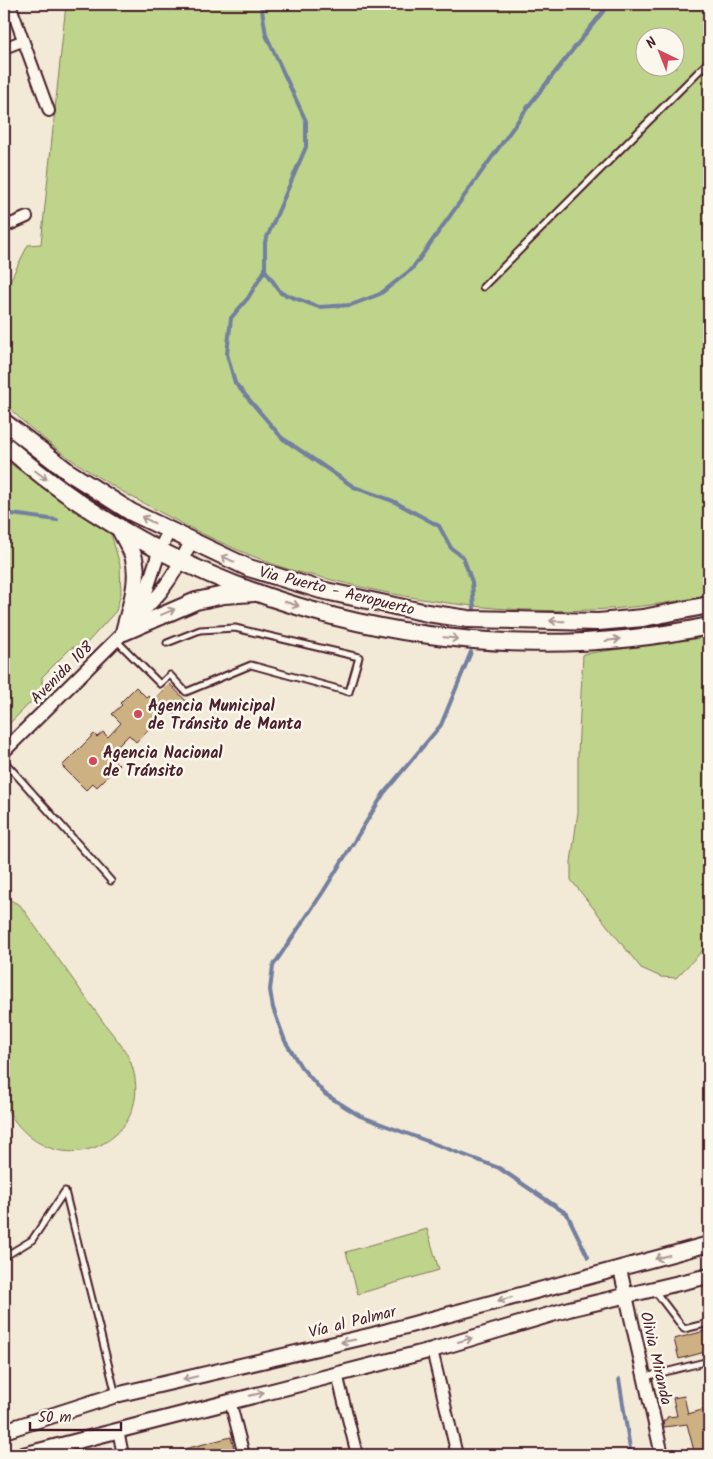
<svg xmlns="http://www.w3.org/2000/svg" width="713" height="1459" viewBox="0 0 713 1459" font-family="Kalam,sans-serif">
<style>
.green{fill:#bdd48a;stroke:#847a5a;fill-rule:evenodd}
.lines{fill:none;stroke-linecap:round;stroke-linejoin:round}
.stream{stroke:#737f9e;stroke-width:4}
.building{fill:#cdb182;stroke:#4a1f2b}
.service-casing{stroke:#4a1f2b;stroke-width:9}
.minor-casing{stroke:#4a1f2b;stroke-width:14}
.tertiary-casing{stroke:#4a1f2b;stroke-width:16}
.secondary-casing{stroke:#4a1f2b;stroke-width:18}
.primary-casing{stroke:#4a1f2b;stroke-width:20}
.service{stroke:#fbf7ec;stroke-width:5}
.minor{stroke:#fbf7ec;stroke-width:10}
.tertiary{stroke:#fbf7ec;stroke-width:12}
.secondary{stroke:#fbf7ec;stroke-width:14}
.primary{stroke:#fbf7ec;stroke-width:16}
.oneway{stroke:#ab9695}
.poi-dot{fill:#d1495b;stroke:#fbf7ec;stroke-width:2}
.labels{text-anchor:middle;stroke-width:5;stroke-linejoin:round;paint-order:stroke}
.street-label{font-size:16px;fill:#4a1f2b;stroke:#fbf7ec}
.poi-label{font-size:16px;font-weight:bold;fill:#4a1f2b;stroke:#fbf7ec;text-anchor:start}
</style>
<rect width="100%" height="100%" fill="#f2e9d7"/>
<filter id="ink" filterUnits="userSpaceOnUse"><feTurbulence type="fractalNoise" baseFrequency=".02" numOctaves="2"/><feDisplacementMap in="SourceGraphic" scale="10" xChannelSelector="R" yChannelSelector="G"/><feConvolveMatrix kernelMatrix="1 2 1 2 8 2 1 2 1" color-interpolation-filters="sRGB"/></filter>
<g filter="url(#ink)">
<path class="green" d="M66 4H709V595C586 622 457 612 336 581 318 576 299 573 281 567 241 553 193 530 156 510 101 481 48 448 4 403V293L28 245 41 244ZM646 38H676V68H646Z
M4 459 79 514 111 534 120 565 121 593 116 611 86 644 71 648 42 677V691L4 729Z
M709 637V944L676 978 661 977 641 968 571 880V862L578 812V753L583 654Z
M4 897 20 905C47 943 74 981 101 1019 110 1032 126 1048 131 1063 160 1142 50 1194 5 1105 1 1097 4 1070 4 1060 4 1005 4 951 4 897Z
M427 1229 439 1270 358 1294 346 1252Z"/>
<g class="lines">
<path class="stream" d="M261 4 266 35 306 121V147L265 242V270L281 293 319 307 351 305 380 294 412 269 530 104 609 4
M265 270 248 298 231 318 227 354 235 383 282 438 354 487 393 501 439 526 451 548 463 557 472 582 474 609
M4 513 57 520
M471 652 441 725 384 793 323 892 273 966 270 990 273 1008 285 1041 301 1067 325 1094 360 1116 499 1168 567 1214 588 1257
M619 1379 631 1455"/>
</g>
<path class="building" d="M170 684 187 702 174 714 170 709 136 742 129 735 109 755 119 765 97 787 93 783 86 790 62 766 94 734 97 737 103 732 108 737 121 723 112 714 122 705 120 703 136 687 147 698 148 696 153 700Z
M709 1330V1351L679 1359 674 1339Z
M684 1396 688 1414 709 1408V1455H695L687 1424 664 1427 663 1421 667 1419V1417L677 1416 673 1398Z
M231 1437 236 1455H174L173 1452Z"/>
<g class="lines">
<g class="service-casing">
<path id="service" d="M483 287 709 61
M116 640 160 684 170 675 186 692 251 665 349 692 359 657 235 628 200 630 167 643
M4 761 111 881
M65 1191 116 1395
M4 1257 32 1240 65 1191
M655 1291 684 1329 709 1323
M645 1377 709 1361"/>
</g>
<g class="minor-casing">
<path id="minor" d="M10 4 49 111
M4 48 22 41
M4 227 27 217
M432 1350 457 1455
M337 1374 357 1455
M230 1401 244 1455
M118 1430 123 1455"/>
</g>
<g class="tertiary-casing">
<path id="tertiary" d="M140 611 160 549 169 531
M4 751 124 632C136 617 152 604 163 589 174 574 183 558 191 542
M620 1269 662 1455"/>
</g>
<g class="secondary-casing">
<path id="secondary" d="M4 1431 116 1395 373 1335 709 1244
M23 1455 432 1350 569 1309 709 1276"/>
</g>
<g class="primary-casing">
<path id="primary" d="M4 422 70 473 131 512 249 568 321 590 427 613 468 619 598 622 643 618 709 605
M4 444C192 611 464 677 709 626
M119 527C123 536 129 545 133 555 141 580 130 608 124 632
M124 632 196 601 224 595 254 593"/>
</g>
<use href="#service" class="service"/>
<use href="#minor" class="minor"/>
<use href="#tertiary" class="tertiary"/>
<use href="#secondary" class="secondary"/>
<use href="#primary" class="primary"/>
</g>
<defs><path id="oneway-shaft" d="M-6 0H5M1.5-3L5.5 0L1.5 3" fill="none" stroke-width="1.6" stroke-linecap="round" stroke-linejoin="round" transform="scale(1.25)"/></defs>
<g class="oneway">
<use href="#oneway-shaft" transform="translate(41 475) rotate(37)"/>
<use href="#oneway-shaft" transform="translate(148 520) rotate(-153)"/>
<use href="#oneway-shaft" transform="translate(228 559) rotate(-156)"/>
<use href="#oneway-shaft" transform="translate(292 604) rotate(17)"/>
<use href="#oneway-shaft" transform="translate(168 612) rotate(-23)"/>
<use href="#oneway-shaft" transform="translate(557 621) rotate(-179)"/>
<use href="#oneway-shaft" transform="translate(451 638) rotate(5)"/>
<use href="#oneway-shaft" transform="translate(613 640) rotate(-7)"/>
<use href="#oneway-shaft" transform="translate(662 1257) rotate(165)"/>
<use href="#oneway-shaft" transform="translate(505 1299) rotate(164)"/>
<use href="#oneway-shaft" transform="translate(465 1340) rotate(-16)"/>
<use href="#oneway-shaft" transform="translate(348 1341) rotate(168)"/>
<use href="#oneway-shaft" transform="translate(190 1378) rotate(167)"/>
<use href="#oneway-shaft" transform="translate(257 1394) rotate(-14)"/>
</g>
</g>
<g class="poi-dot">
<circle cx="138" cy="714" r="5"/>
<circle cx="93" cy="761" r="5"/>
</g>
<g class="labels">
<g class="street-label">
<text transform="translate(337 590) rotate(14)" y="6">Via Puerto - Aeropuerto</text>
<text transform="translate(61 672) rotate(-45)" y="6">Avenida 108</text>
<text transform="translate(352 1321) rotate(-14)" y="6">Vía al Palmar</text>
<text transform="translate(657 1358) rotate(77)" y="6">Olivia Miranda</text>
</g>
<g class="poi-label">
<text x="148" y="711">Agencia Municipal<tspan x="148" dy="18">de Tránsito de Manta</tspan></text>
<text x="103" y="758">Agencia Nacional<tspan x="103" dy="18">de Tránsito</tspan></text>
</g>
</g>
<rect width="713" height="1459" fill="none" stroke="#fbf7ec" stroke-width="20"/>
<rect x="10" y="10" width="693" height="1439" fill="none" stroke="#4a1f2b" stroke-width="2" filter="url(#ink)"/>
<g transform="translate(660 52) rotate(317)"><circle r="24" fill="#fbf7ec" stroke="#b4a19f"/>
<path d="M0-4L9 19L0 12L-9 19Z" fill="#d1495b"/>
<text y="-8" font-size="14" font-weight="bold" text-anchor="middle" fill="#4a1f2b">N</text>
</g>
<path d="M30 1422v8h91v-8" fill="none" stroke="#4a1f2b" stroke-width="2.5"/>
<text x="38" y="1422" font-size="15" fill="#4a1f2b" stroke="#fbf7ec" stroke-width="4" paint-order="stroke">50 m</text>
</svg>
